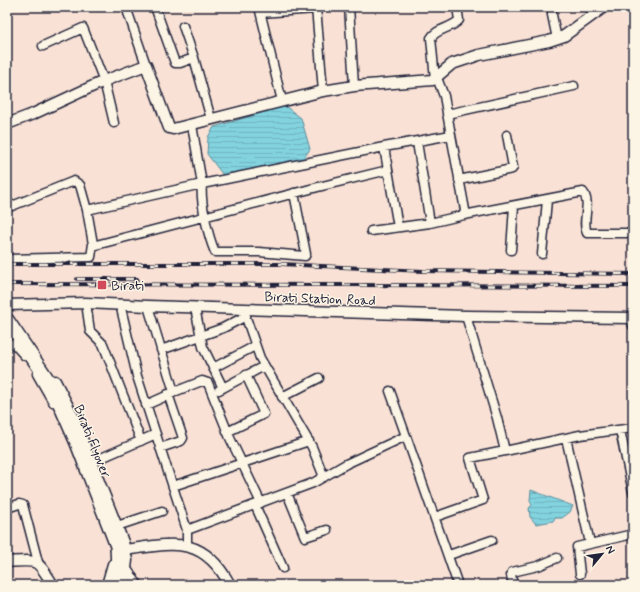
<svg xmlns="http://www.w3.org/2000/svg" width="640" height="592" viewBox="0 0 640 592" font-family="Mynerve,sans-serif">
<style>
.water{fill:url(#water-rules);stroke:#5c8c9d}
.lines{fill:none;stroke-linecap:round;stroke-linejoin:round}
.minor-casing{stroke:#22223b;stroke-width:11}
.tertiary-casing{stroke:#22223b;stroke-width:13}
.primary-casing{stroke:#22223b;stroke-width:16}
.minor{stroke:#fcf5e5;stroke-width:8}
.tertiary{stroke:#fcf5e5;stroke-width:10}
.primary{stroke:#fcf5e5;stroke-width:13}
.rail-casing{stroke:#22223b;stroke-width:4}
.rail{stroke:#fcf5e5;stroke-width:2.5;stroke-dasharray:8;stroke-linecap:butt}
.poi-dot{fill:#d1495b;stroke:#fcf5e5;stroke-width:1.5}
.labels{text-anchor:middle;stroke-width:3;stroke-linejoin:round;paint-order:stroke}
.poi-label{font-size:14px;fill:#22223b;stroke:#fcf5e5;text-anchor:start}
.street-label{font-size:14px;fill:#22223b;stroke:#fcf5e5}
</style>
<defs>
<pattern id="water-rules" width="6" height="5" patternUnits="userSpaceOnUse"><rect width="6" height="5" fill="#83d3df"/><path d="M0 2.5h6" fill="none" stroke="#71b5c0"/></pattern>
</defs>
<rect width="100%" height="100%" fill="#f9e2d5"/>
<filter id="ink" filterUnits="userSpaceOnUse"><feTurbulence type="fractalNoise" baseFrequency=".025" numOctaves="2"/><feDisplacementMap in="SourceGraphic" scale="8" xChannelSelector="R" yChannelSelector="G"/><feConvolveMatrix kernelMatrix="1 2 1 2 8 2 1 2 1" color-interpolation-filters="sRGB"/></filter>
<g filter="url(#ink)">
<path class="water" d="M285 106 301 118 310 149 304 158 223 175 207 154 208 137 214 127Z
M531 490 573 506 570 512 562 518H555L553 521 536 524 530 517 529 508 532 505 530 500Z"/>
<g class="lines">
<g class="minor-casing">
<path id="minor" d="M126 7 146 65
M155 7 175 63H180L194 58 211 119
M259 7 282 101
M316 7 323 91
M349 7 354 86
M552 7V15L557 39
M261 13 316 9
M183 26 194 58
M43 46 83 28 104 81 114 123
M435 79 431 38C437 28 451 29 459 20L457 7
M447 114 574 86
M417 142 430 223
M384 147 398 227
M459 180 512 169 513 167 507 135
M294 193 306 254 305 256 259 252H215C208 236 200 202 202 184L384 147 451 135 444 96 437 78
M7 208 74 181 80 185 87 210 202 184 192 125
M87 210 93 244 96 245 318 187 388 170
M464 215 583 192C592 204 581 221 587 233H633
M371 231 430 223 464 215 465 210 451 135
M511 250 514 206
M542 254 547 200
M7 259 91 257 93 244
M86 303 90 331 103 344 141 441
M120 304 137 376 187 530V545
M148 306 174 392 202 381 208 383 230 438 261 503
M195 308 203 347 223 388
M243 309 260 358 312 447 324 477
M466 316 497 418 505 451 580 435 633 428
M631 318 633 326
M7 343 15 345 25 356
M161 350 223 328 246 316
M213 368 255 346
M37 374 53 402
M219 390 264 366
M390 391 406 436
M282 397 319 378
M146 405 173 393
M620 430 633 492
M227 432 264 414 246 375
M566 438 590 543
M160 448 181 441 183 438 168 394
M92 462 156 434
M173 486 309 441
M287 493 305 537 327 530
M255 505 283 568
M7 508 19 504 23 505 38 562
M435 517 483 500 470 458 505 451
M117 526 162 511
M187 530 313 483 346 464 406 436 458 585
M449 555 492 540
M127 569 138 585
M580 574 577 547 633 534
M106 585 112 564
M513 585 511 575 512 572 538 566 557 558"/>
</g>
<g class="tertiary-casing">
<path id="tertiary" d="M7 124 33 114 104 81 146 65 169 128 173 129 323 91 354 86 433 80 452 64 479 55 549 41 564 36 604 7
M7 305 86 303 148 306 466 316 633 318
M55 381 73 416 123 542 127 560 124 585
M125 550C174 543 203 535 230 585
M7 562C39 560 36 558 53 585"/>
</g>
<g class="primary-casing">
<path id="primary" d="M7 320 52 386 77 443 117 546 118 569 115 585"/>
</g>
<use href="#minor" class="minor"/>
<use href="#tertiary" class="tertiary"/>
<use href="#primary" class="primary"/>
<g class="rail-casing">
<path id="rail" d="M7 264H281L423 271 633 274
M77 279H137
M7 284 633 286"/>
</g>
<use href="#rail" class="rail"/>
</g>
</g>
<rect class="poi-dot" x="97" y="280" width="10" height="10" rx="2"/>
<g class="labels">
<g class="poi-label">
<text x="111" y="290">Birati</text>
</g>
<g class="street-label">
<text transform="translate(320 298) rotate(2)" y="5">Birati Station Road</text>
<text transform="translate(93 441) rotate(68)" y="5">Birati Flyover</text>
</g>
</g>
<rect width="640" height="592" fill="none" stroke="#fcf5e5" stroke-width="24"/>
<rect x="12" y="12" width="616" height="568" fill="none" stroke="#22223b" stroke-width="1.5" filter="url(#ink)"/>
<g transform="translate(602 554) rotate(61)" stroke="#fcf5e5" stroke-width="3" paint-order="stroke">
<path d="M0-3L7 15L0 10L-7 15Z" fill="#22223b"/>
<text y="-6" font-size="11" font-weight="bold" text-anchor="middle" fill="#22223b">N</text>
</g>
</svg>
